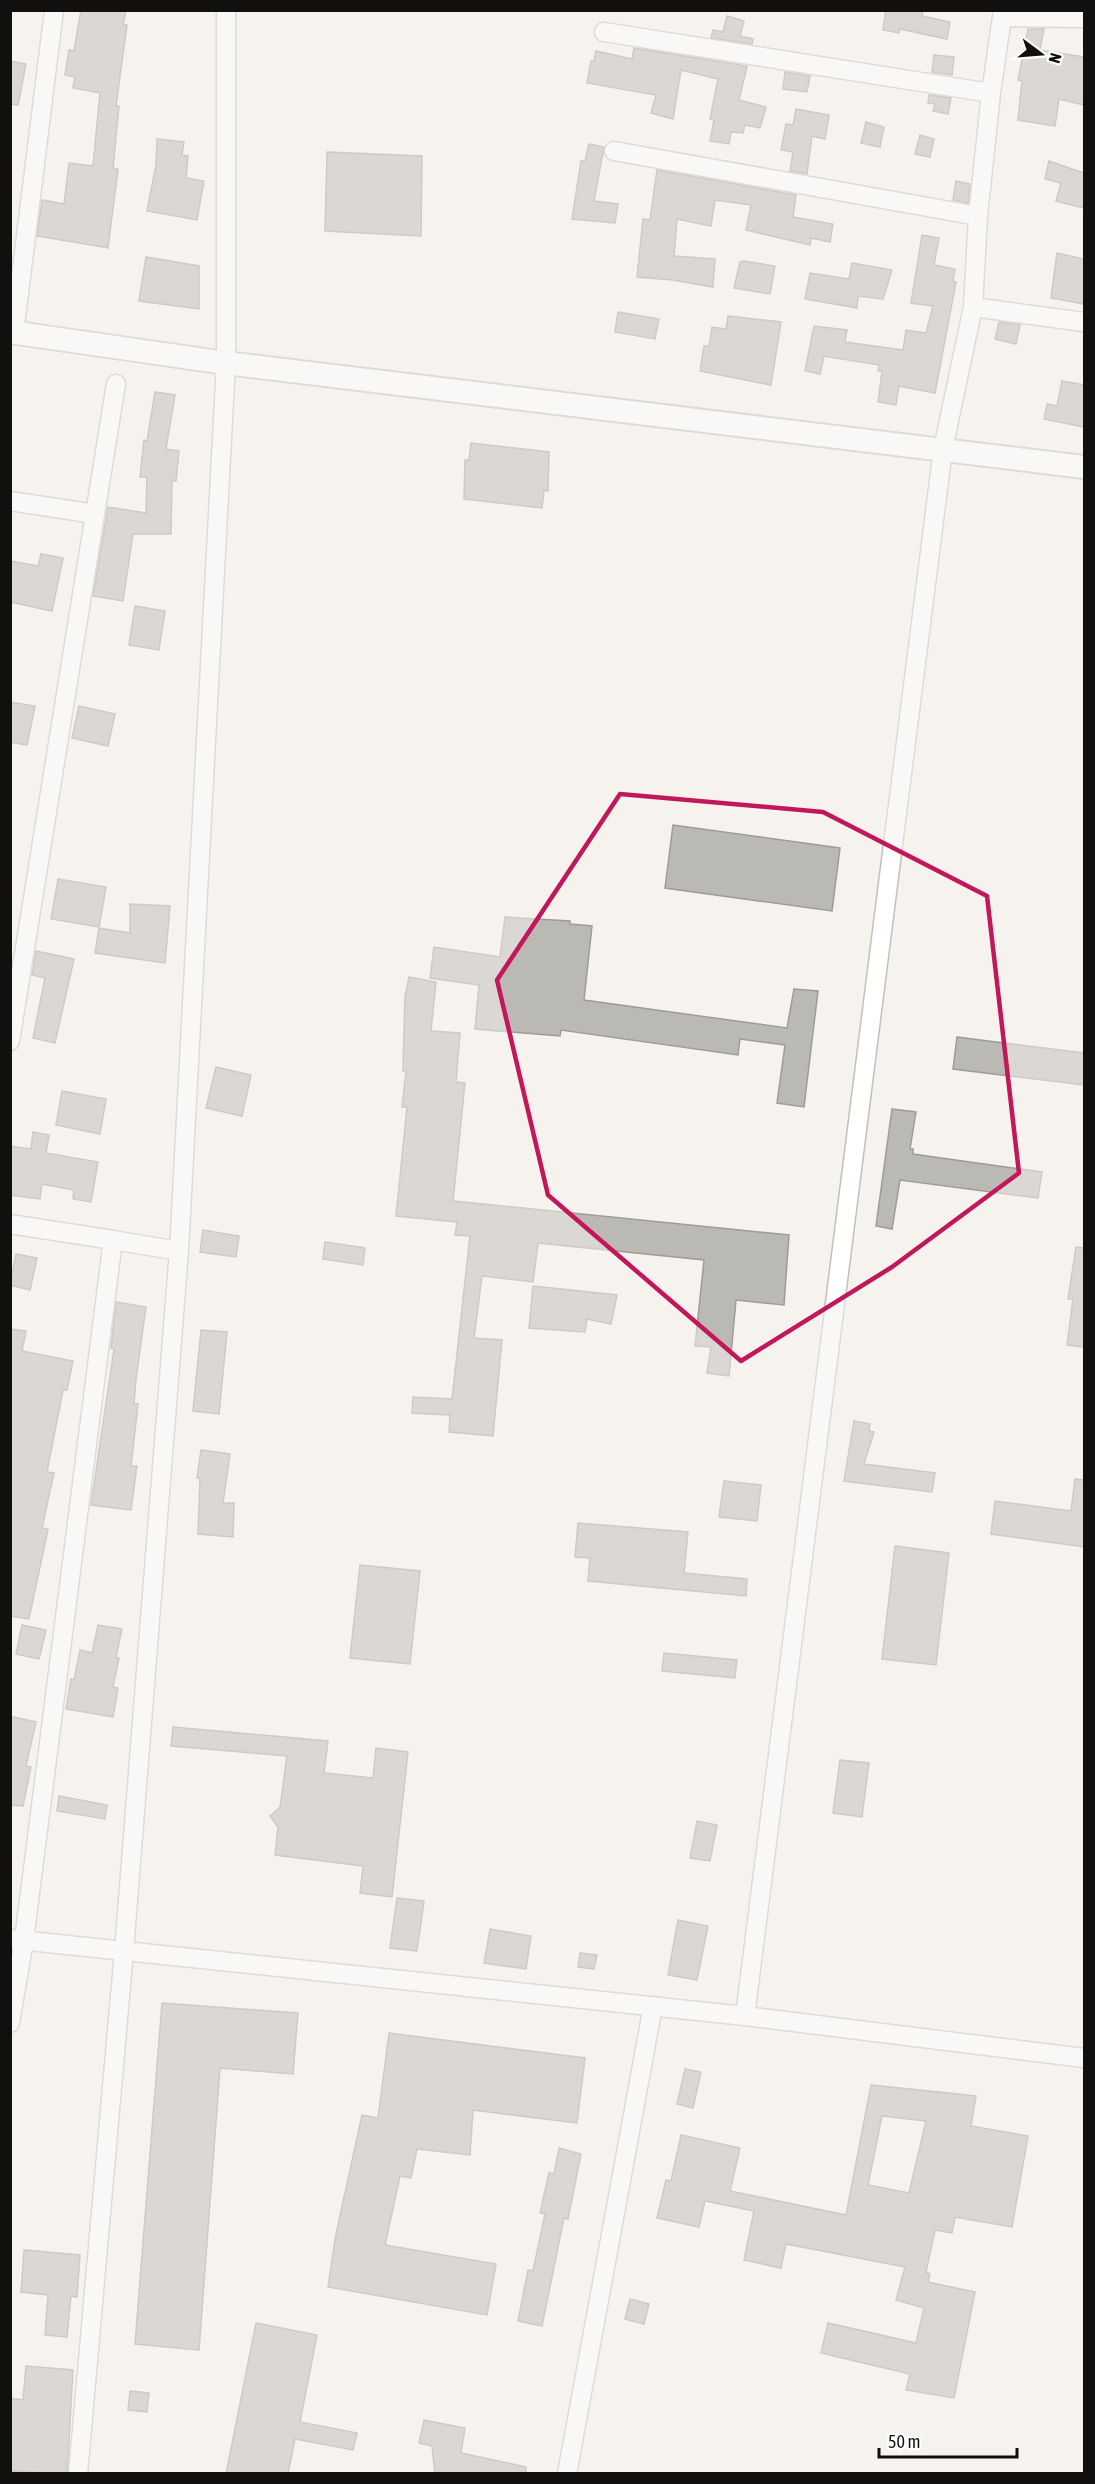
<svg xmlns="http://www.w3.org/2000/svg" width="1095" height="2484" viewBox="0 0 1095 2484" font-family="'Asap Condensed',sans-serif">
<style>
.building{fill:#bbb9b4;stroke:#9e9c97;stroke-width:1.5;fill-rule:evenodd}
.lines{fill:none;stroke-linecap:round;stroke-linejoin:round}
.minor-casing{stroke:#c2c0bb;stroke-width:21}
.tertiary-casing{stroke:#c2c0bb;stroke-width:26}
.minor{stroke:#fff;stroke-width:18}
.tertiary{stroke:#fff;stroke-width:22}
.marked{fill:none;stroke:#c2185b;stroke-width:4.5;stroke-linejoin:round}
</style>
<rect width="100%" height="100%" fill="#f6f3ee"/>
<path class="building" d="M81 10H126L123 25H127L116 106H119L113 168 118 169 108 248 37 236 42 200 64 204 69 163 93 166 100 93 73 88 75 77 65 75 69 50 74 51Z
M886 10H923L922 16 950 22 947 39 900 29 899 33 883 30Z
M727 16 744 21 740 36 753 39 752 44 711 38 713 30 723 32Z
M1028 29H1044L1040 50 1084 57V105L1059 99 1055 126 1018 120 1022 81 1018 80Z
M634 48 747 66 739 100 766 107 760 128 745 125 743 133 731 132 729 144 710 141 714 120 710 119 718 79 681 70 673 119 651 113 656 95 587 83 591 61H594L596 51 632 59Z
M934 55 954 57 952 75 932 72Z
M10 61 26 64 18 105 10 104Z
M785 72 810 76 807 92 783 89Z
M929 95 951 98 948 114 933 111 935 104 928 103Z
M796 109 829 115 825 139 812 136 807 174 790 171 793 152 781 150 786 124 793 125Z
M866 122 884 127 880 147 861 143Z
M920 135 934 139 930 157 915 154Z
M157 139 184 142 182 155 188 156 186 178 204 181 197 220 147 211 156 165Z
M589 144 604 147 594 201 618 204 615 223 572 219 581 161H585Z
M327 152 422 156 421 236 325 231Z
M1049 161 1084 173V208L1056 201 1061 183 1045 179Z
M657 170 796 195 793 217 833 224 830 242 811 238 810 245 746 230 751 205 715 200 711 226 677 219 674 256 715 259 713 287 673 280 637 277 643 219 650 220Z
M956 181 970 184 968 203 953 200Z
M922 235 939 238 934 265 955 269 953 281 956 282 935 393 899 386 896 405 878 402 882 371H878L879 365 824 356 820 374 805 371 814 326 847 330 845 342 903 350 906 330 926 333 933 306 911 303Z
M1057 253 1084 259V304L1051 298Z
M146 257 199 266V309L139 301Z
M744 261 775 266 770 294 734 288 740 262Z
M852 263 892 270 883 299 858 296 857 308 805 299 810 273 849 279Z
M618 312 659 319 655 339 615 332Z
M728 316 781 322 771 385 700 371 704 346H709L712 327 726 329Z
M999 322 1020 325 1016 344 995 339Z
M1062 381 1084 385V427L1044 419 1047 404 1057 406Z
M155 392 175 395 166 449 179 451 176 481 172 480 171 534H133L123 601 93 596 108 507 146 513 147 477H140L144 440 147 441Z
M471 443 549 452 548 491 544 490 542 508 464 499 465 460H469Z
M41 554 63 558 52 611 10 602V561L38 566Z
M135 606 165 611 159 650 129 645Z
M10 702 35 706 27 745 10 742Z
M79 706 115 714 108 746 72 738Z
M673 825 840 848 832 911 665 888Z
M58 879 106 887 99 927 51 919Z
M130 904 170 906 165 963 95 953 99 928 130 933Z
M505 917 570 921V924L592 926 584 1000 787 1028 794 989 818 991 804 1107 777 1103 785 1045 740 1039 738 1055 561 1030 560 1036 475 1029 479 985 430 978 434 947 500 957Z
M36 951 74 959 55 1043 33 1038 45 978 32 975Z
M409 977 436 982 431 1031 460 1033 456 1082 465 1083 453 1201 789 1235 784 1305 736 1300 729 1376 707 1373 711 1347 695 1346 704 1260 538 1243 533 1282 482 1276 474 1338 502 1340 493 1436 449 1432 450 1415 412 1413 413 1397 452 1399 470 1236 455 1235 457 1222 396 1216 407 1107H402L406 1071H403L405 996Z
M957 1037 1084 1053V1085L953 1069Z
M216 1067 251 1075 242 1116 206 1108Z
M62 1091 106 1099 100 1134 56 1125Z
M892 1109 916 1112 910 1149H913V1154L1042 1172 1038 1198 900 1180 892 1229 876 1226Z
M33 1132 49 1135 46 1153 98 1162 91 1202 73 1199 74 1190 42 1184 40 1199 10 1195V1146L31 1149Z
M203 1230 239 1236 236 1257 200 1252Z
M325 1242 365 1248 363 1265 323 1259Z
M1076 1247 1084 1248V1347L1067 1345 1073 1299H1068Z
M16 1254 37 1258 30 1290 10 1285Z
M533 1286 617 1295 611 1324 587 1319 585 1332 529 1328Z
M116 1302 146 1307 136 1379 134 1404H138L131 1466H137L131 1510 91 1505 114 1349 111 1348Z
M10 1329 26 1331 22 1351 73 1361 67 1390H63L47 1472 54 1473 42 1528 48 1529 29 1619 10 1616Z
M201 1330 227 1332 219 1414 193 1411Z
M854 1421 870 1424 869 1431 874 1432 864 1464 935 1473 932 1492 844 1481Z
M201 1450 230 1454 223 1503H234L233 1537 198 1534 200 1478H197Z
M1075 1479 1084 1480V1547L991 1534 995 1501 1071 1511Z
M724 1481 761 1485 757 1521 719 1517Z
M578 1523 688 1532 684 1573 747 1579 746 1596 588 1581 590 1558 575 1557Z
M895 1546 949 1553 936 1665 882 1659Z
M360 1565 420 1571 410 1664 350 1658Z
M22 1625 46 1630 39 1659 16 1654Z
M98 1625 122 1629 116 1657 119 1658 113 1687 118 1688 113 1717 66 1709 71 1679 74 1680 80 1650 92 1653Z
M664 1653 737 1660 735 1678 662 1671Z
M10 1716 36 1722 26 1766 31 1767 23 1806 10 1805Z
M173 1727 328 1741 324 1773 373 1778 376 1748 408 1752 392 1897 360 1893 363 1866 275 1855 278 1827 270 1816 280 1807 287 1756 171 1746Z
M840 1760 869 1763 862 1817 833 1813Z
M59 1796 107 1805 105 1819 57 1811Z
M697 1821 717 1825 710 1861 690 1858Z
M397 1898 424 1901 417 1951 390 1948Z
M678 1920 708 1926 697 1980 668 1975Z
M490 1929 531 1936 526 1969 484 1963Z
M580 1953 597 1955 594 1969 578 1967Z
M162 2003 298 2013 293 2074 220 2068 199 2350 135 2344Z
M389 2033 585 2058 577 2123 473 2110 470 2155 417 2149 411 2178 400 2176 385 2245 496 2264 487 2315 328 2287 336 2234 362 2115 378 2118Z
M685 2069 701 2072 693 2108 677 2104Z
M871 2085 976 2096 971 2126 1028 2136 1012 2227 955 2217 952 2233 935 2230 926 2272 930 2274 928 2282 975 2292 954 2398 906 2390 910 2374 821 2353 828 2323 916 2343 924 2308 896 2300 905 2267 786 2244 781 2268 744 2260 754 2211 705 2201 699 2227 657 2218 666 2180 671 2181 681 2135 740 2148 730 2191 846 2215ZM882 2116 926 2121 909 2193 868 2185Z
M559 2148 581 2154 568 2219 564 2218 542 2326 518 2321 528 2270 533 2271 545 2214 540 2213 549 2173 554 2174Z
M24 2250 80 2255 77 2297 71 2296 67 2337 45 2335 48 2295 21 2292Z
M630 2299 649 2304 644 2324 625 2319Z
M256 2323 317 2335 300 2422 357 2433 353 2450 295 2439 288 2474H226Z
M26 2366 73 2370 67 2474 10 2471V2398L23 2400Z
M130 2391 149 2393 147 2412 128 2410Z
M424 2420 465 2428 461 2453 526 2467V2474H435L432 2446 419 2443Z"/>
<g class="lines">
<g class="minor-casing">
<path id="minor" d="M1002 17 1084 18
M604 32 991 93
M614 151 978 216
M973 307 1084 322
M14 333 54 10
M10 501 95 514
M10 1041 116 384
M10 1224 113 1240 24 1940 10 2023
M113 1240 179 1251
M10 1939 745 2016 1084 2058
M745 2016 943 449 973 307 978 216 991 93 1003 10
M78 2474 124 1951 179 1251 226 363V10
M567 2474 653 2006"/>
</g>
<g class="tertiary-casing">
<path id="tertiary" d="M10 332 226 363 1084 467"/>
</g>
<use href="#minor" class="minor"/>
<use href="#tertiary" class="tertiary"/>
</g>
<path d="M0 0H1095V2484H0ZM620 794 823 812 987 896 1019 1173 892 1267 741 1361 548 1195 497 980Z" fill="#f6f3ee" fill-opacity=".55" fill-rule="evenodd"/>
<path class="marked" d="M620 794 823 812 987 896 1019 1173 892 1267 741 1361 548 1195 497 980Z"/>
<rect width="1095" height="2484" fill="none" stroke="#11100e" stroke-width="24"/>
<g transform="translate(1041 54) rotate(106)" stroke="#ffffff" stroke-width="4.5" paint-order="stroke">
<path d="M0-4.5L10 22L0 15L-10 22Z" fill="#11100e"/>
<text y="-9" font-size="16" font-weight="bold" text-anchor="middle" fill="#11100e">N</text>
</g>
<path d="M879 2448v9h138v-9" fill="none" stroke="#11100e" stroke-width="3"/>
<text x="888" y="2448" font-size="18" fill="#11100e" stroke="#ffffff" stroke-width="4.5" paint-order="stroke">50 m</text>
</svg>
